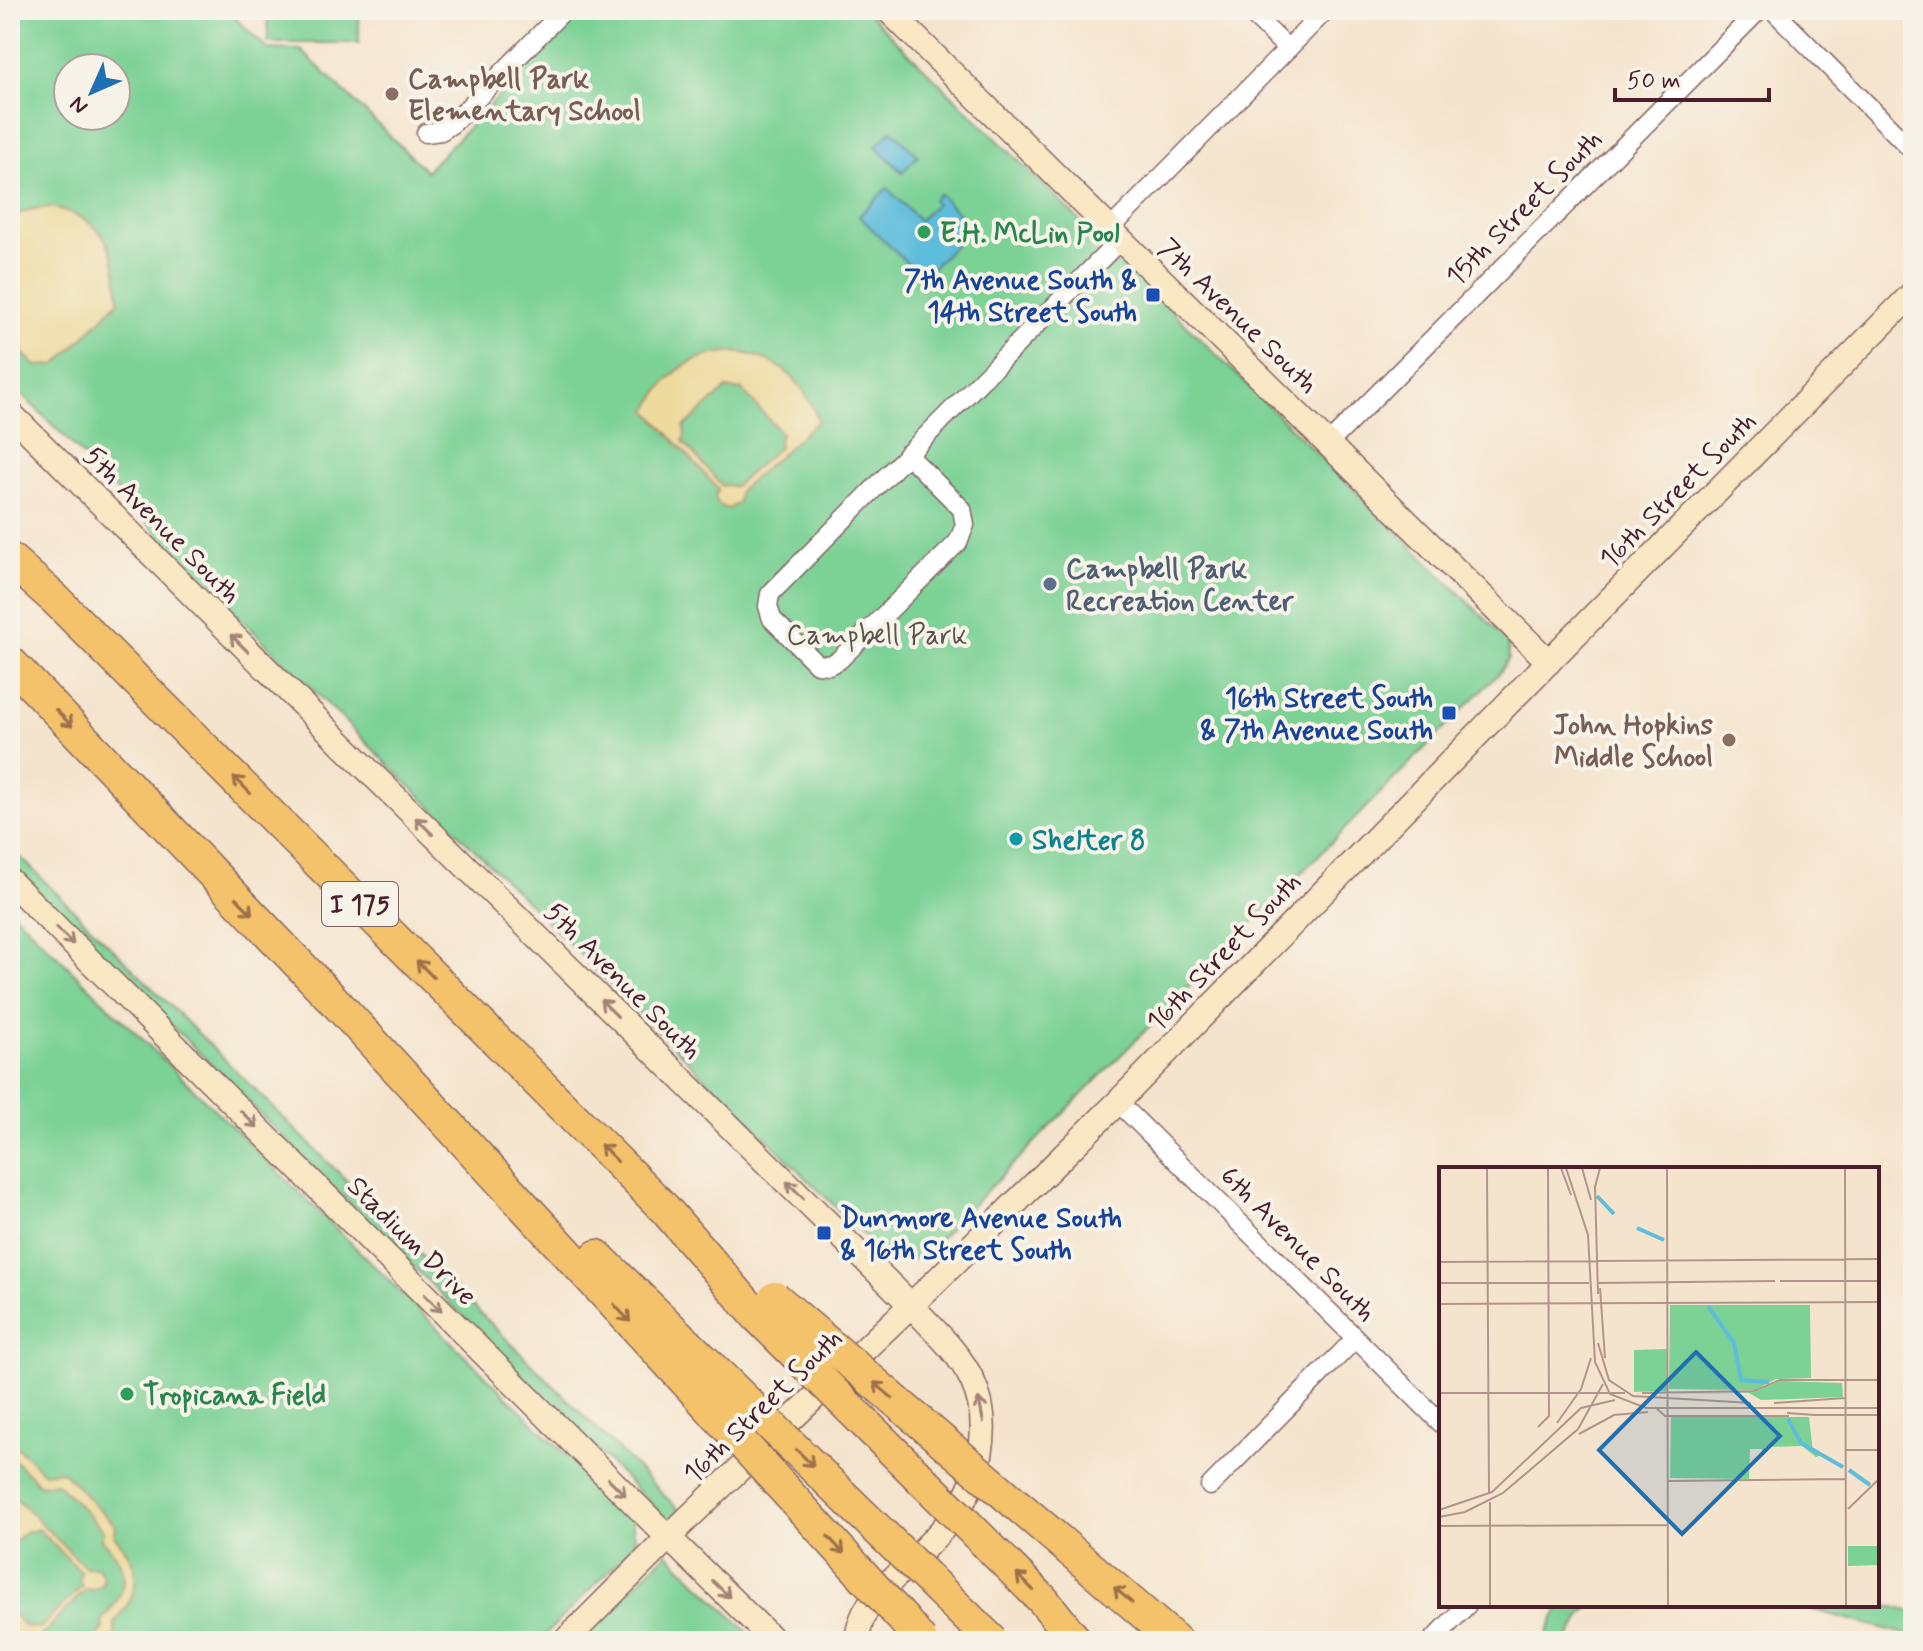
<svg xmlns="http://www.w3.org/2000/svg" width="1923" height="1651" viewBox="0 0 1923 1651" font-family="Mynerve,sans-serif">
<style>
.green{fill:#7cd195;stroke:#637860;stroke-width:2;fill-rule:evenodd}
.sand{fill:#eeda9e;stroke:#9c7c64;stroke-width:2;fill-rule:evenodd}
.water{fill:#5ebddc;stroke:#546e84;stroke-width:2}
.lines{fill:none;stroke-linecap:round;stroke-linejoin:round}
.street-casing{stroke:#866464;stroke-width:21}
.secondary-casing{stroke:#866464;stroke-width:27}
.highway-casing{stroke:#866464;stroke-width:35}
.street{stroke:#fff;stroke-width:18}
.secondary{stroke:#fae7c3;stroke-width:24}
.highway{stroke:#f3c26a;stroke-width:32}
.highway-bridge-casing{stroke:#866464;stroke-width:35;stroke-linecap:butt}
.highway-bridge{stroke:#f3c26a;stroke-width:32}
.oneway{stroke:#a28377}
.oneway2{stroke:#9e704a}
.education-dot{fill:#8d6e63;stroke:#f7f3e8;stroke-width:3}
.leisure-dot{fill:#2e9e5b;stroke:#f7f3e8;stroke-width:3}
.transit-dot{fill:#1a4fb4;stroke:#f7f3e8;stroke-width:3}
.service-dot{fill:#5c6f8a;stroke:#f7f3e8;stroke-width:3}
.culture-dot{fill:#0f9aa8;stroke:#f7f3e8;stroke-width:3}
.labels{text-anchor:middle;stroke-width:8;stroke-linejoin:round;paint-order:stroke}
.shield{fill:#f7f3e8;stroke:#7e5f64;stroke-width:2}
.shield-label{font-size:26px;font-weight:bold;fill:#4a1f2b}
.education-label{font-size:28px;font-weight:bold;fill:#785e54;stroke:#f7f3e8;text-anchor:start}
.street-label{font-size:28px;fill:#4a1f2b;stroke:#f7f3e8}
.leisure-label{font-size:28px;font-weight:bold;fill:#27864d;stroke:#f7f3e8;text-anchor:start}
.transit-label{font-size:28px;font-weight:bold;fill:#164399;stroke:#f7f3e8;text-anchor:end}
.service-label{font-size:28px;font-weight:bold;fill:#4e5e75;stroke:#f7f3e8;text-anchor:start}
.park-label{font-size:28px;fill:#59544b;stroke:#f7f3e8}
.culture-label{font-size:28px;font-weight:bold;fill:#0d838f;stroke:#f7f3e8;text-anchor:start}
.inset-river{fill:none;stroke:#5ebddc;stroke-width:4}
.inset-road{fill:none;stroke:#b1958c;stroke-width:2}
.view{fill:#1f6fb2;fill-opacity:0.15;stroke:#1f6fb2;stroke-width:4}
.inset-edge{fill:none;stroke:#4a1f2b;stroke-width:4}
</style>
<rect width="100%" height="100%" fill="#f7f3e8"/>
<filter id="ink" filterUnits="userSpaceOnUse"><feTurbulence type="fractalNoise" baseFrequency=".0125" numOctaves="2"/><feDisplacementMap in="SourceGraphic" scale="16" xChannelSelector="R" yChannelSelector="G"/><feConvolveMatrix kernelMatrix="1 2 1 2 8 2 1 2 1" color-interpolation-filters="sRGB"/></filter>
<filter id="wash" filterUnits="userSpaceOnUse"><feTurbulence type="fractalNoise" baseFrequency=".006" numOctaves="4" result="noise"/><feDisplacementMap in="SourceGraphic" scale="32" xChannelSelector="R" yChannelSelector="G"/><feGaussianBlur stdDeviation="1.8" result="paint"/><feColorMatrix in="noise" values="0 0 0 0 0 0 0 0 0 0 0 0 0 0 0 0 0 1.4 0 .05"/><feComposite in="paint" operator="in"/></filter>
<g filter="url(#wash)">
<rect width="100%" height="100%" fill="#f5e4cd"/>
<path class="green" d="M10 10H227L267 49 301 50 426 171 583 10H865L1508 641 1509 658 1501 671 933 1245C907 1266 903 1268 876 1247L204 582 67 439 10 383ZM68 68H116V116H68Z
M267 10H359V43H268Z
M10 847 680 1511 669 1522 10 864Z
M10 910 301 1194 632 1520 635 1538 630 1550 539 1641H10Z
M667 1553 757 1641H580Z
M1877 1603 1913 1612V1636L1794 1605H1877Z
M1561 1605H1592L1583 1613 1567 1641H1546L1549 1628Z"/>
<path class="sand" d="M50 207C107 219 116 248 119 301L56 365 36 366 10 341V217L29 210Z
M731 352C776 355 804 378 818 421L739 491 738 503 728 509 718 505 715 497 718 489 648 411C665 374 690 354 731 352ZM727 388 736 390 741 389 781 433 778 442 779 447 734 487 729 485 722 486 683 441 685 436 684 427Z
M10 1440 44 1473 62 1471 116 1526 114 1536C143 1565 142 1592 114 1623L116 1633 109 1641H93L103 1630 102 1620C130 1588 133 1570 101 1539L103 1530 57 1483 40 1485 10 1456Z
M11 1493 85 1567H96C103 1572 105 1578 101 1586L91 1590 86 1589 36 1641H10V1611L26 1627 40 1628 82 1586 79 1578 81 1572 38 1529 34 1531H26L10 1546V1494Z"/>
<path class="water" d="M892 130 918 156 902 172 876 146Z
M887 188 919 220 936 204 933 200 939 194 975 230 969 236 966 234 922 278 859 216Z"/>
</g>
<g filter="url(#ink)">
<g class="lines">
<g class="street-casing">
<path id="street" d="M1248 10 1288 49
M1773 10 1913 151
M426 133 441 131 453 123 564 10
M1110 229 1326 10
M1328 444 1759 10
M907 454 962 509 965 525 958 542 839 660 829 665 817 664 772 619 768 606 770 594 1120 240
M1118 1102 1441 1423
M1210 1486 1355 1339
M1432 1641 1467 1605"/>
</g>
<g class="secondary-casing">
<path id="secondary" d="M888 10 1549 662
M10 413 374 776 910 1304C930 1326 959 1352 972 1380 994 1426 980 1484 948 1523 935 1538 920 1553 905 1567 881 1591 860 1605 857 1641
M10 881 668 1537 774 1641
M565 1641 686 1520 932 1285 1118 1102 1567 643 1913 293"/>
</g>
<g class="highway-casing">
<path id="highway" d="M10 559 55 599 664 1208 758 1317
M10 662 342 1009 689 1385
M597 1256 709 1365
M1070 1550 1176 1641"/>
</g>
<use href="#street" class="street"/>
<use href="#secondary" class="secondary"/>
<use href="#highway" class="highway"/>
<g class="highway-bridge-casing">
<path id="highway-bridge" d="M775 1298 1070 1550
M758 1317 1043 1600 1076 1641
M709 1365 992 1641
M689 1385 903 1619 921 1641"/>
</g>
<use href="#highway-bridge" class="highway-bridge"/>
</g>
<defs><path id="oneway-shaft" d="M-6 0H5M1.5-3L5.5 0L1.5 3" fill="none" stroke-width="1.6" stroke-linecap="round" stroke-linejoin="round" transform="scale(2)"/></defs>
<g class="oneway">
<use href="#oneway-shaft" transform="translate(239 643) rotate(-135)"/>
<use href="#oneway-shaft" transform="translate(424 826) rotate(-135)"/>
<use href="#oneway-shaft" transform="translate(65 936) rotate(45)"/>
<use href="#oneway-shaft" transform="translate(609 1008) rotate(-135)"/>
<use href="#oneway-shaft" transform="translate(249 1119) rotate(45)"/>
<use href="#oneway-shaft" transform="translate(795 1190) rotate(-135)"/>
<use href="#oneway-shaft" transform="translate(433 1303) rotate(45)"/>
<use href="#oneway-shaft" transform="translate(981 1410) rotate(-101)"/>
<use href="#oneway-shaft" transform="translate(617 1487) rotate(45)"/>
<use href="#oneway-shaft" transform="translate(721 1589) rotate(44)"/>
</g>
<g class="oneway2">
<use href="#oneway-shaft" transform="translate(64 718) rotate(46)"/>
<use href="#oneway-shaft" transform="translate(242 785) rotate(-135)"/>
<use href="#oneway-shaft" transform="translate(244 906) rotate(46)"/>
<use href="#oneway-shaft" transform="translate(425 969) rotate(-135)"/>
<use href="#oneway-shaft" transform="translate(609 1153) rotate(-135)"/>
<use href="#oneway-shaft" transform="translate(622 1313) rotate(47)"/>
<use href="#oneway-shaft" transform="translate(883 1390) rotate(-139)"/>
<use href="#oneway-shaft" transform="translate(805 1458) rotate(44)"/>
<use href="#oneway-shaft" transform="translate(836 1545) rotate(47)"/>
<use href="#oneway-shaft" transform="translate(1025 1582) rotate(-135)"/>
<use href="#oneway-shaft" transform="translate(1123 1595) rotate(-139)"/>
</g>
</g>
<g class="education-dot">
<circle cx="392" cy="94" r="8"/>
<circle cx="1729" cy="740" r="8"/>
</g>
<g class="leisure-dot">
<circle cx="924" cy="232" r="8"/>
<circle cx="127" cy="1394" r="8"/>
</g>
<g class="transit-dot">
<rect x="1145" y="287" width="16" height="16" rx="4"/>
<rect x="1441" y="705" width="16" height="16" rx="4"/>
<rect x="816" y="1225" width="16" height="16" rx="4"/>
</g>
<circle class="service-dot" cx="1050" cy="584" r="8"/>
<circle class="culture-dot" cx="1016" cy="839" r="8"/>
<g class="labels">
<rect class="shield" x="322" y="882" width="76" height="44" rx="6"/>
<g class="shield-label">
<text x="360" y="913">I 175</text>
</g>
<g class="education-label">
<text x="408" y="88">Campbell Park<tspan x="408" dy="32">Elementary School</tspan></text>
<text x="1713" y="734" text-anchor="end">John Hopkins<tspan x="1713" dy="32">Middle School</tspan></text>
</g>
<g class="street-label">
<text transform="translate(1523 207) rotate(-45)" y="10">15th Street South</text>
<text transform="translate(1239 315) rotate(44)" y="10">7th Avenue South</text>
<text transform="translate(1677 489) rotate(-45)" y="10">16th Street South</text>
<text transform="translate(163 524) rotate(45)" y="10">5th Avenue South</text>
<text transform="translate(1223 951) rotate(-46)" y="10">16th Street South</text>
<text transform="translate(624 980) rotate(45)" y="10">5th Avenue South</text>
<text transform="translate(413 1240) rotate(45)" y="10">Stadium Drive</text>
<text transform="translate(1299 1243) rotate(45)" y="10">6th Avenue South</text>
<text transform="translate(762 1405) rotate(-44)" y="10">16th Street South</text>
</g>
<g class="leisure-label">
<text x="940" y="242">E.H. McLin Pool</text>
<text x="143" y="1404">Tropicana Field</text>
</g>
<g class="transit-label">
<text x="1137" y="289">7th Avenue South &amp;<tspan x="1137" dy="32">14th Street South</tspan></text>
<text x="1433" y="707">16th Street South<tspan x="1433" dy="32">&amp; 7th Avenue South</tspan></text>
<text x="840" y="1227" text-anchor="start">Dunmore Avenue South<tspan x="840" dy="32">&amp; 16th Street South</tspan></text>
</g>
<g class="service-label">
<text x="1066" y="578">Campbell Park<tspan x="1066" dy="32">Recreation Center</tspan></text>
</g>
<g class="park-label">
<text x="877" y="644">Campbell Park</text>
</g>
<g class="culture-label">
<text x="1032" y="849">Shelter 8</text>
</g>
</g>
<g transform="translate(1439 1167)">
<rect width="440" height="440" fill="#f5e4cd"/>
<path d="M371 138 372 211 337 212 316 223 230 222 231 138ZM228 182V224L195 225V183ZM341 214 403 216 404 230 322 233 310 226 230 227 315 225ZM370 250 374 285 383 288 377 290 363 279 326 280 324 289 323 282H311L310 312 231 311 232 250ZM409 379H440V398L409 399Z" fill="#7cd195"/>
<path class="inset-river" d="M158 29 175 47M198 61 225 73M269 139 295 176 302 213 330 215M349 252 362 276 404 300M410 303 431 318"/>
<path class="inset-road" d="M48 1 50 327M122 1 132 28M127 1 149 68 156 195 171 227 207 241H440M143 1 152 33M228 1 229 439M406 1 407 439M0 95 440 92M341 114H440M0 116H150M158 116 336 114M161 121 166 191M159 127 156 20 161 1M0 137 440 135M159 176 170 213 194 229 312 236M407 213H440M0 226H186M203 226 315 224 341 213H406M335 236 406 231M216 240 226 249H350M348 246 376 248M376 248H440M118 256 142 222 152 191M99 260 110 249 109 1M140 267 175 248 209 245M406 283H440M229 314 406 312M51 335V439M409 342 440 312M0 343 53 325 142 241 176 233M0 350 26 345 64 326 139 262 164 217M0 359 229 358"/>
<path class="view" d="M257 185 341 269 243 367 160 283Z"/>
<rect width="440" height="440" class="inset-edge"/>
</g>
<rect width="1923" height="1651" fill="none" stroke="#f7f3e8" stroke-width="40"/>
<g transform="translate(92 92) rotate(225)"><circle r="38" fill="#f7f3e8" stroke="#b29e9c" stroke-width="2"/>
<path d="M0-6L14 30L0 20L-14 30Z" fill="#1f6fb2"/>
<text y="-12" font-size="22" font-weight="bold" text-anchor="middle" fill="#4a1f2b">N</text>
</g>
<path d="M1615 88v12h154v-12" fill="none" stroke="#4a1f2b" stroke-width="4"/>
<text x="1627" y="88" font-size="24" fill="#4a1f2b" stroke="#f7f3e8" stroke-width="6" paint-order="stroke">50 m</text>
</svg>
